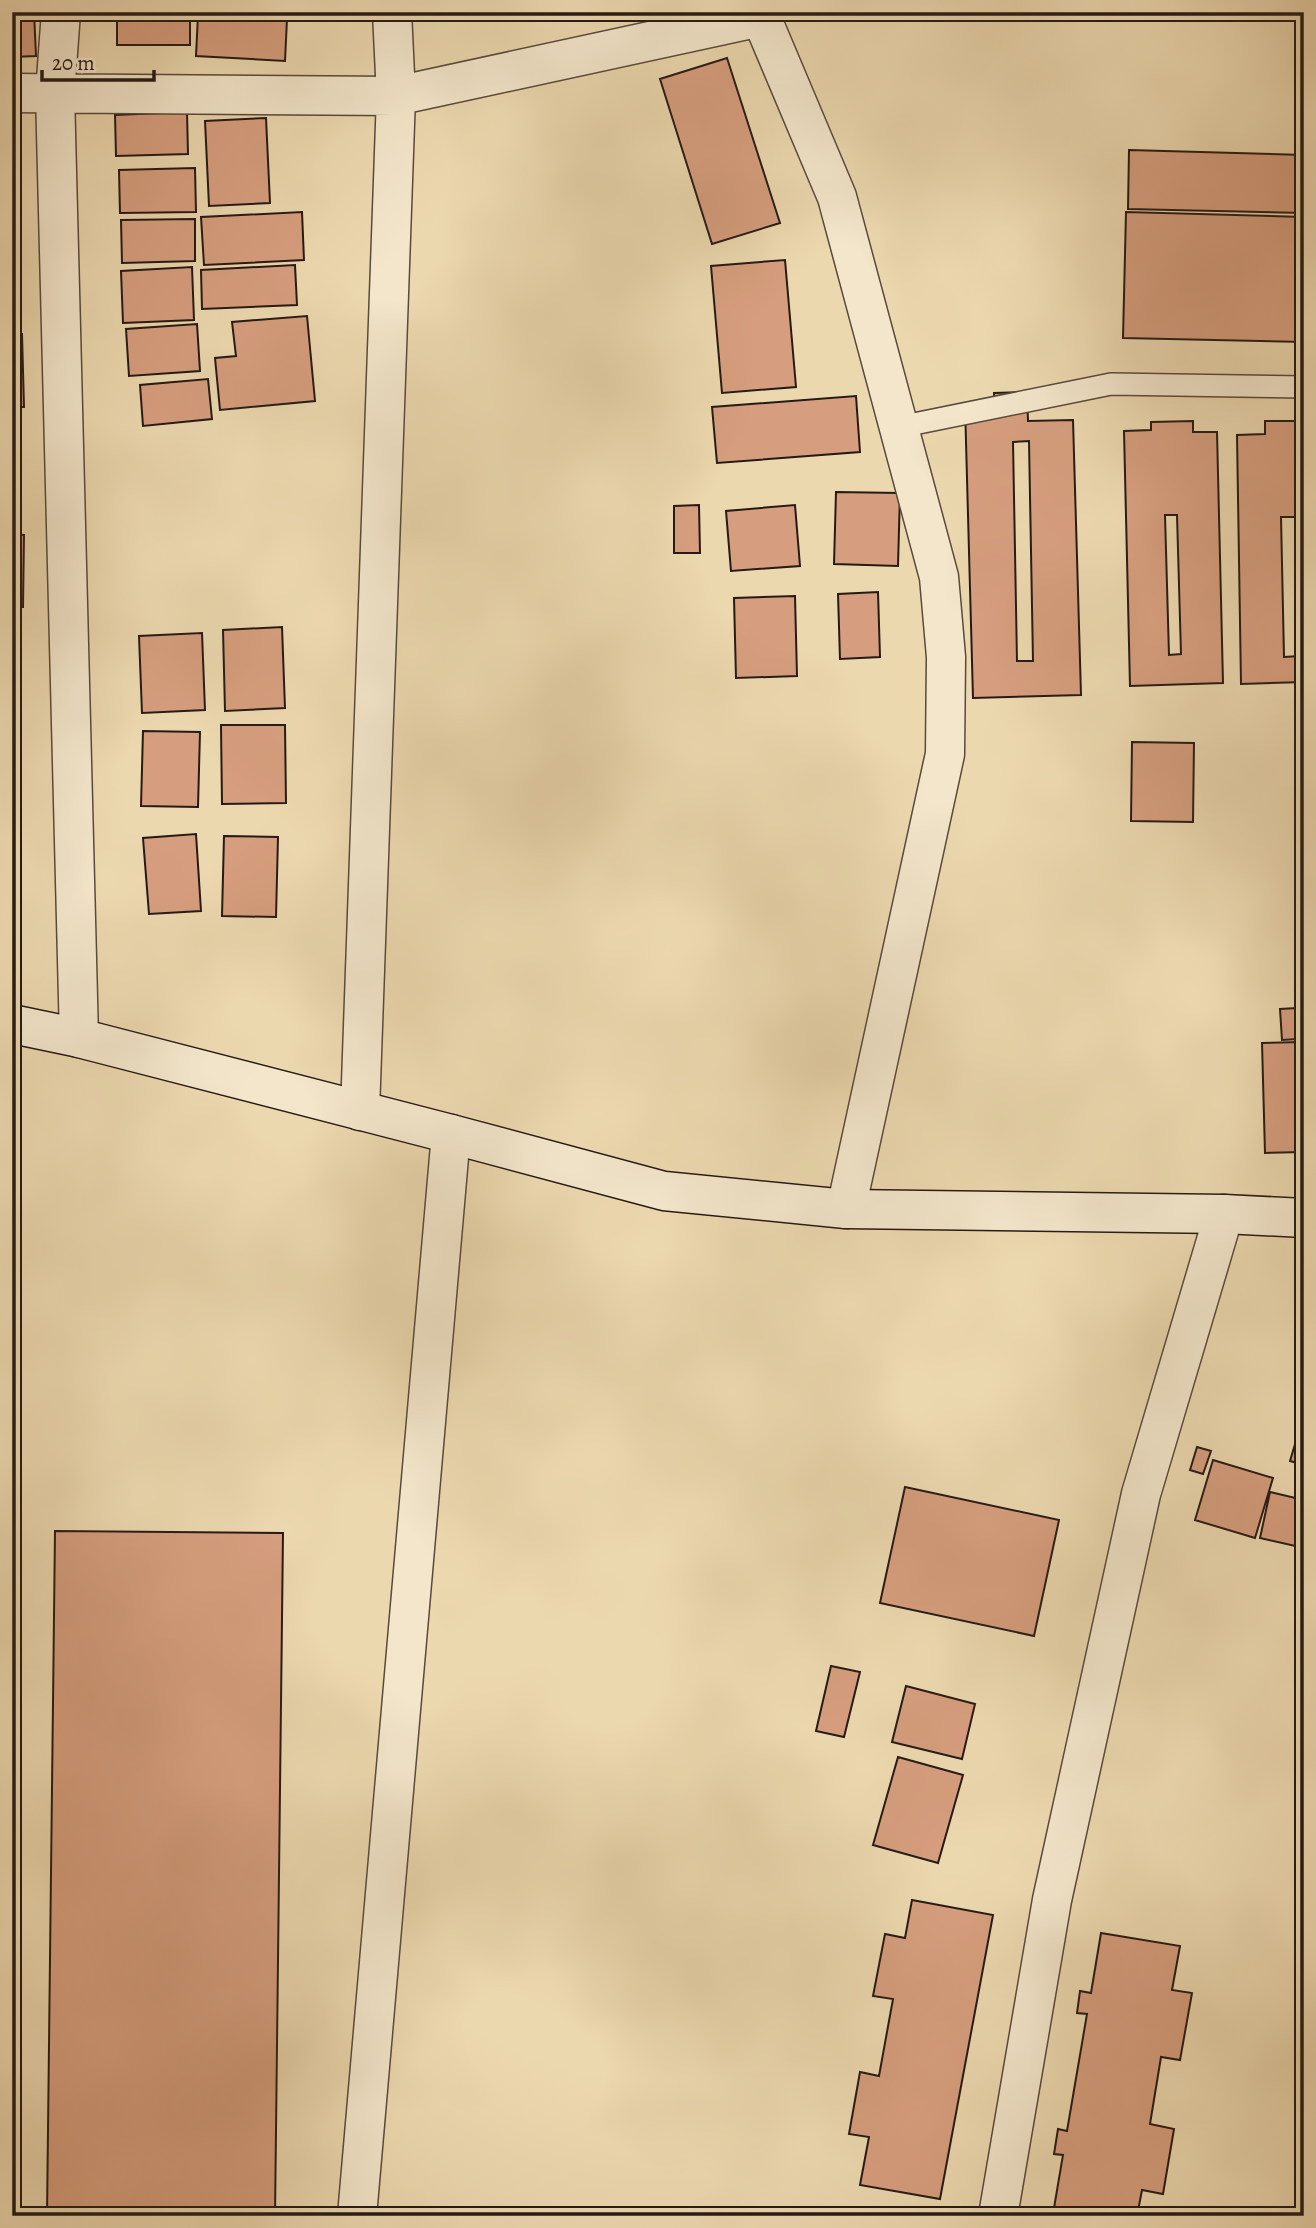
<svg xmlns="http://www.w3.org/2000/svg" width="1316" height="2228" viewBox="0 0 1316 2228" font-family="Alegreya,serif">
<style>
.building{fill:#d69e7e;stroke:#261a15;stroke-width:2;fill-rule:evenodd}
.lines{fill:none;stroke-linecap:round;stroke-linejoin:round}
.lane-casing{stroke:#584a3c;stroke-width:24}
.street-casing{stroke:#584a3c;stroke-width:41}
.secondary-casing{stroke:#261a15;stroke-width:41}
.lane{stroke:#f3e6cb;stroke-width:21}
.street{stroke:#f3e6cb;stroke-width:38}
.secondary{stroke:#f3e6cb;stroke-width:38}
</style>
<rect width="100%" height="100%" fill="#ecd8af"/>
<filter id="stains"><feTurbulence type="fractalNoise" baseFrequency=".00286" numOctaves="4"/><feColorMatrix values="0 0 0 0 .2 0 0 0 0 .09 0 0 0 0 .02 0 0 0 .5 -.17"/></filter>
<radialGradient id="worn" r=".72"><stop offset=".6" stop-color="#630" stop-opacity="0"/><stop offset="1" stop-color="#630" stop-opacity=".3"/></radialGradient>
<path class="building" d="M12 12H34L36 56 12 57Z
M117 12H190V45H117Z
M198 15 287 19 285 61 196 56Z
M727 58 780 223 712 244 660 79Z
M187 112 188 154 116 156 115 115Z
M266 118 270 203 209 206 205 121Z
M1129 150 1304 155V213L1128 209Z
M195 168 196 212 120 213 119 170Z
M302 212 304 260 204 265 201 217Z
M1126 212 1304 217V342L1123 338Z
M195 219V261L122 263 121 220Z
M785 260 796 387 722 393 711 266Z
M295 265 297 305 202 309 201 270Z
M192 267 194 320 123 323 121 271Z
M307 316 315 401 220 410 215 358 236 356 232 322Z
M197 324 200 371 129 376 126 329Z
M22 334 24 407H12V335Z
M208 379 212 419 143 426 140 385Z
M1027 392 1028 421 1073 420 1081 695 973 698 965 405 994 404V393ZM1029 441 1033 661H1017L1013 442Z
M856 396 860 452 717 463 712 407Z
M1193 421V432H1217L1223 683 1130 686 1124 431 1151 430V422ZM1165 515H1177L1181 654 1169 655Z
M1265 421H1302L1304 433V682L1241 684 1237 435 1265 434ZM1281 517H1298L1300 656 1284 657Z
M12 431 16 504H12Z
M836 492 900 493 898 566 834 564Z
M699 505 700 553H674V506Z
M795 505 800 566 731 571 726 511Z
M12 534 24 535 23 607H12Z
M878 592 880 657 840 659 838 594Z
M795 596 797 676 736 678 734 598Z
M282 627 285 708 225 711 223 630Z
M12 631H15L14 708H12Z
M202 633 205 710 142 713 139 636Z
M221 725H285L286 803 222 804Z
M143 731 200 732 198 807 141 806Z
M12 733H17L21 801H12Z
M1132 742 1194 743 1193 822 1131 821Z
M196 834 201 911 149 914 143 838Z
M224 836 278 837 276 917 222 916Z
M1297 1008 1298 1039 1282 1040 1280 1009Z
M1301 1042 1303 1152 1265 1153 1262 1043Z
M1298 1434 1304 1436V1465L1290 1461Z
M1197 1447 1211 1451 1203 1474 1190 1470Z
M1213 1460 1273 1478 1255 1538 1195 1520Z
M905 1487 1059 1520 1034 1636 880 1603Z
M1270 1492 1304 1500V1548L1260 1538Z
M55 1531 283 1533 275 2216H47Z
M831 1666 860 1672 844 1737 816 1731Z
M906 1686 975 1704 962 1759 892 1742Z
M898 1757 963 1775 938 1863 873 1845Z
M912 1900 993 1915 940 2199 860 2185 869 2137 849 2134 860 2072 879 2076 893 1999 873 1996 885 1934 905 1938Z
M1101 1933 1180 1946 1172 1990 1192 1993 1180 2060 1161 2057 1150 2124 1174 2129 1163 2194 1142 2190 1137 2216H1062L1053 2214 1063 2155 1054 2154 1058 2129 1067 2131 1087 2014 1077 2013 1080 1991 1091 1993Z"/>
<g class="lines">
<g class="lane-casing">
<path id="lane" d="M899 427 1111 384 1304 387"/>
</g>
<g class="street-casing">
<path id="street" d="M61 12 55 93 79 1038
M759 12 837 197 939 577 946 657 945 754 846 1209
M12 93 396 96 761 17
M360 1111 396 96 392 12
M357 2216 451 1134
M998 2216 1052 1900 1141 1494 1224 1214"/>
</g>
<g class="secondary-casing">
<path id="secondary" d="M12 1024 79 1038 451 1134 664 1191 846 1209 1224 1214 1304 1218"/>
</g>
<use href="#lane" class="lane"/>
<use href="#street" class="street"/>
<use href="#secondary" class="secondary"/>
</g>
<rect width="1316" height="2228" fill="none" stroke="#ecd8af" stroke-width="42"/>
<rect x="14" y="14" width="1288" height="2200" fill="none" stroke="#261a15" stroke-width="3.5"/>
<rect x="21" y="21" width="1274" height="2186" fill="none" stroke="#261a15" stroke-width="2"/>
<path d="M42 70v10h112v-10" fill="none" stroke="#261a15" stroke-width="3.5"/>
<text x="52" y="70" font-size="21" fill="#261a15" stroke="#f3e6cb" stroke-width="5" paint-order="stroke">20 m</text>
<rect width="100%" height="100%" filter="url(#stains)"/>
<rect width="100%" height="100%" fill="url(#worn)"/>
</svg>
